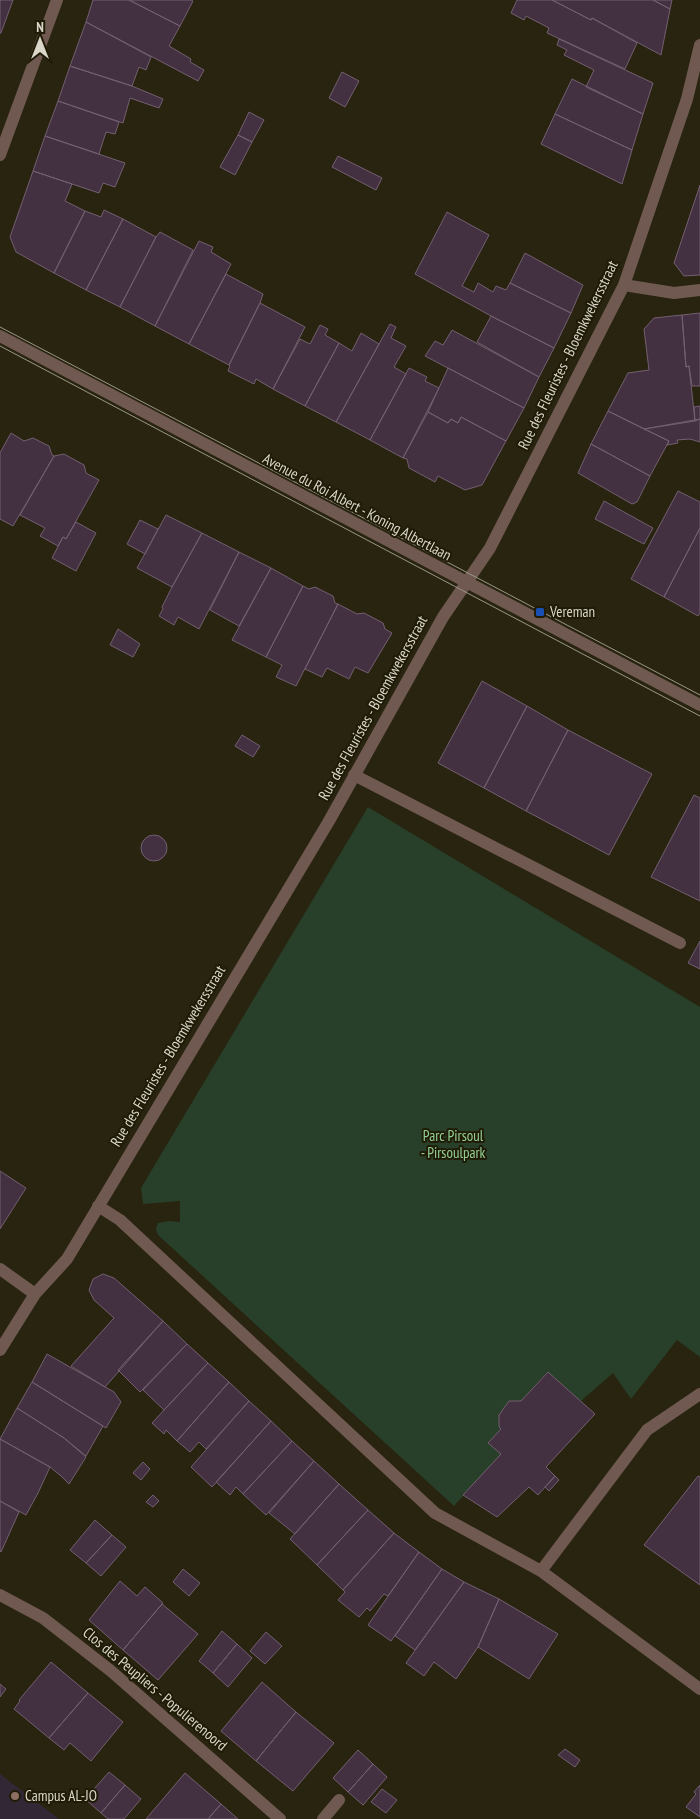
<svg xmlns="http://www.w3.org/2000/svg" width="700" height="1819" viewBox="0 0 700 1819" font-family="'PT Sans Narrow',sans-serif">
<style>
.education{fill:#312735}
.green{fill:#283f29}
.building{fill:#433141;stroke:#735f71}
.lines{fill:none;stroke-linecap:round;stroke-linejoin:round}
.service{stroke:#705951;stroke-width:12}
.minor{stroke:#705951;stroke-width:12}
.tertiary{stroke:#705951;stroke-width:12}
.tram{stroke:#9a9787;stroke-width:1}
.transit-dot{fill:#1a4fb4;stroke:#1f1b06;stroke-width:2}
.education-dot{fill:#8d6e63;stroke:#1f1b06;stroke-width:2}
.labels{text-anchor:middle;stroke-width:4;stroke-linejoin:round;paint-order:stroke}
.street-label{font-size:15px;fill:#dad7ca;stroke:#1f1b06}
.poi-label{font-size:15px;fill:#dad7ca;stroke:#1f1b06;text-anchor:start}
.park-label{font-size:15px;fill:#94d096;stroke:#1f1b06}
</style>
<rect width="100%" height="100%" fill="#28240f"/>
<path class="education" d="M0 1774 59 1819H0Z"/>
<path class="green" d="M368 807 700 1007V1357L677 1340 631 1399 613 1373 581 1401 547 1372 521 1401H509L499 1415V1427L501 1429 489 1443 501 1454 454 1506 158 1235 156 1229 158 1223 169 1221 180 1222V1201L143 1204 141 1188Z"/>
<path class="building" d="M0 0H13L1 33H0Z
M93 0H129L180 26 169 46 191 59 190 62 204 70 198 81 86 22Z
M129 0H191L193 1 180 26Z
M517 0H552L591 20 592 18 637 43 625 69 547 33 549 28 526 16 524 20 511 13Z
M552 0H653L670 9 661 55 592 18 591 20Z
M653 0H672L670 9Z
M86 22 151 57 146 70 139 67 132 86 70 66Z
M559 39 653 83 643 114 586 87 594 70 564 55 567 50 557 45Z
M70 66 132 86 163 99 159 108 130 98 123 123 58 101Z
M342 72 359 81 345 107 329 98Z
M572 79 643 114 632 150 555 114Z
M58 101 119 122 115 134 106 132 99 154 45 136Z
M249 112 264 120 252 142 238 135Z
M555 114 632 150 622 184 541 144Z
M238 135 252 142 235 175 220 167Z
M45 136 125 163 115 187 103 183 99 193 33 171Z
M338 156 382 178 376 190 332 167Z
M33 171 72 184 65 201 85 211 54 273 16 252 10 237Z
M700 185V275L684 276 674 263Z
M104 210 123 219 86 290 54 273 85 211 101 217Z
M447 212 489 235 462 286 474 292 478 283 493 292 496 286 506 290 510 283 571 313 554 348 491 316 415 274Z
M123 219 156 237 120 307 86 290Z
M160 232 193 250 155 326 120 307 156 237Z
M199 241 213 247 211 252 231 264 189 344 155 326Z
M525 253 583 285 571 313 510 283Z
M226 274 263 294 260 303 229 365 189 344Z
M260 303 305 327 273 389 256 379 254 384 228 371 230 366 229 365Z
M700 313V386H692L689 366 686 367 682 315Z
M682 315 686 367 689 366 695 421 644 429 608 411 628 373 649 370 644 329 654 318Z
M491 316 554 348 539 377 477 342Z
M390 324 396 327 391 338 406 346 394 367 406 374 370 440 336 422Z
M320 325 328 329 325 335 339 343 305 406 273 389 300 339 310 344Z
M452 330 539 377 524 408 425 356 435 341 443 345Z
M361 333 379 344 336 422 305 406 339 343 352 351Z
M409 368 427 377 425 381 439 388 403 458 370 440Z
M448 368 524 408 506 441 461 417 458 423 451 419 448 423 428 412Z
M700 406V419L695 421 694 407Z
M608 411 669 441 650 476 591 444Z
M428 412 448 423 451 419 458 423 461 417 506 441 482 485 465 490 438 476 435 482 409 468 407 459 403 458Z
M700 419V442L690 439 677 440 678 443 667 445 669 441 644 429Z
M11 433 24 441 33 438 49 446 52 455 54 456 13 526 0 519V453Z
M591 444 650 476 637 502 632 504 578 473Z
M64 454 84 465 86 473 99 480 66 539 63 537 58 546 40 536 45 528 20 515 54 456Z
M678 491 700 502V528L664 597 631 579Z
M604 501 653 528 644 544 595 519Z
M166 515 202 533 172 587 137 568Z
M140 520 158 529 145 554 127 544Z
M76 522 96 533 76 571 52 558 63 537 66 539Z
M700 528V613L698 616 664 597Z
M202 533 239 552 199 629 178 617 174 625 159 616 163 609 162 607 172 587Z
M239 552 271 568 239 626 210 610Z
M271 568 303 586 266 657 232 640Z
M303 586 309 589 315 587 333 596 335 603 338 604 296 686 276 677 282 665 266 657Z
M338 604 357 614 364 613 383 623 385 629 392 633 368 673 355 667 349 679 327 668 322 677 305 669Z
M118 629 140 644 133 657 110 645Z
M482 681 527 706 484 788 438 763Z
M527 706 568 730 526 811 484 788Z
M568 730 652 774 609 855 526 811Z
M242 735 260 746 253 757 235 746Z
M694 795 700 798V901L651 877Z
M141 848a13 13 0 1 1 26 0a13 13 0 1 1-26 0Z
M700 941V969L688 963Z
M0 1171 26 1188 0 1229Z
M103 1274 114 1278 163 1321 105 1387 71 1366 114 1318 94 1300 89 1290 93 1279Z
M163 1321 187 1344 140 1392 118 1370Z
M187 1344 208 1363 164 1410 143 1390Z
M47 1354 114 1392 121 1402 106 1428 32 1382Z
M208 1363 229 1382 177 1441 166 1430 164 1434 152 1423Z
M548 1372 595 1414 546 1467 555 1476 538 1495 529 1487 497 1517 463 1495 501 1454 488 1443 501 1429 499 1427V1415L509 1401H521Z
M32 1382 103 1426 86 1456 64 1438 17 1408Z
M229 1382 249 1401 206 1449 199 1442 190 1452 177 1441Z
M249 1401 271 1421 212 1487 191 1467Z
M17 1408 64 1438 86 1457 69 1484 61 1476 50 1467 0 1439Z
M271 1421 292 1441 243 1494 236 1487 230 1495 216 1482Z
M0 1439 50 1467 38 1493 26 1515 0 1501Z
M292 1441 314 1461 266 1515 243 1494Z
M314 1461 339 1484 295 1534 269 1513Z
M143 1462 150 1469 141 1480 133 1473Z
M555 1476 559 1480 549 1491 545 1487Z
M698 1476 700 1477V1585L644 1545Z
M339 1484 368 1510 317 1565 290 1539Z
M153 1495 159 1501 153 1507 146 1502Z
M0 1501 19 1512 1 1552 0 1551Z
M368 1510 394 1533 343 1590 317 1565Z
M95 1520 112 1535 86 1563 70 1550Z
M394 1533 419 1552 388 1596 384 1594 370 1611 367 1608 359 1617 338 1600 345 1592 343 1590Z
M112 1535 126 1547 101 1576 86 1563Z
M419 1552 442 1569 391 1641 368 1625Z
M183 1569 200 1583 189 1596 173 1582Z
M442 1569 464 1582 415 1650 395 1636Z
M120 1581 137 1596 145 1587 163 1603 123 1650 89 1620Z
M464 1582 499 1599 478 1647 456 1679 434 1662 424 1676 406 1663Z
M499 1599 558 1634 529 1679 478 1647Z
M162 1604 198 1634 158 1680 123 1650Z
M222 1631 237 1644 213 1673 199 1661Z
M266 1632 282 1646 265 1664 250 1651Z
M237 1644 252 1658 228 1687 213 1673Z
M51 1662 88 1693 49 1738 14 1709 20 1701 19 1700Z
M262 1682 296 1712 256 1761 221 1731Z
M0 1684 6 1689 0 1697Z
M88 1693 123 1722 91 1761 70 1743 64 1750 49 1738Z
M296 1712 334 1743 293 1791 256 1761Z
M565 1749 580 1760 575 1767 558 1755Z
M358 1750 373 1764 348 1792 333 1778Z
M373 1764 387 1777 363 1805 348 1792Z
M109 1772 125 1785 101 1813 85 1799Z
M185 1773 221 1804 208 1819H146Z
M125 1785 141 1799 124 1819H108L101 1813Z
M700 1785V1817L686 1807 696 1794 694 1792Z
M382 1789 397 1800 386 1813 371 1802Z
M221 1804 238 1819H208Z"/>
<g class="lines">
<path class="service" d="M354 775 680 943"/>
<path class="minor" d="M0 155 57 0
M624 285 674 293 700 290
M98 1206 120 1220 435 1513 541 1571 700 1689
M0 1269 35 1294
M0 1350 35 1294 67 1259 329 821 443 617 490 548 624 285 687 99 700 45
M541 1571 647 1430 700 1394
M0 1595 43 1618 111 1671 280 1819
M323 1819 339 1800"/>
<path class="tertiary" d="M0 336 700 705"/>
<path class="tram" d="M0 327 700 695
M0 346 700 716"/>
</g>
<rect class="transit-dot" x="535" y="607" width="10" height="10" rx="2.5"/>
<circle class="education-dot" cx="15" cy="1796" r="5"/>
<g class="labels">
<g class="street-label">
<text transform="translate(568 355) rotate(-64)" y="5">Rue des Fleuristes - Bloemkwekersstraat</text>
<text transform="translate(357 507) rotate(28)" y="5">Avenue du Roi Albert - Koning Albertlaan</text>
<text transform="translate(373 708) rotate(-61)" y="5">Rue des Fleuristes - Bloemkwekersstraat</text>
<text transform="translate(168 1056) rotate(-59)" y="5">Rue des Fleuristes - Bloemkwekersstraat</text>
<text transform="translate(155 1689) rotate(40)" y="5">Clos des Peupliers - Populierenoord</text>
</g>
<g class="poi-label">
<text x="550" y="617">Vereman</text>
<text x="25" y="1801">Campus AL-JO</text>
</g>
<g class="park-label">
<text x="453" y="1141">Parc Pirsoul<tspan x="453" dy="17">- Pirsoulpark</tspan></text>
</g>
</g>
<g transform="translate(40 40)" stroke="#1f1b06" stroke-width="4" paint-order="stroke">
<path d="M0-4L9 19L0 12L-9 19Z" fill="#dad7ca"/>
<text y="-8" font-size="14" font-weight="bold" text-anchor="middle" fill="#dad7ca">N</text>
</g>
</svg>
